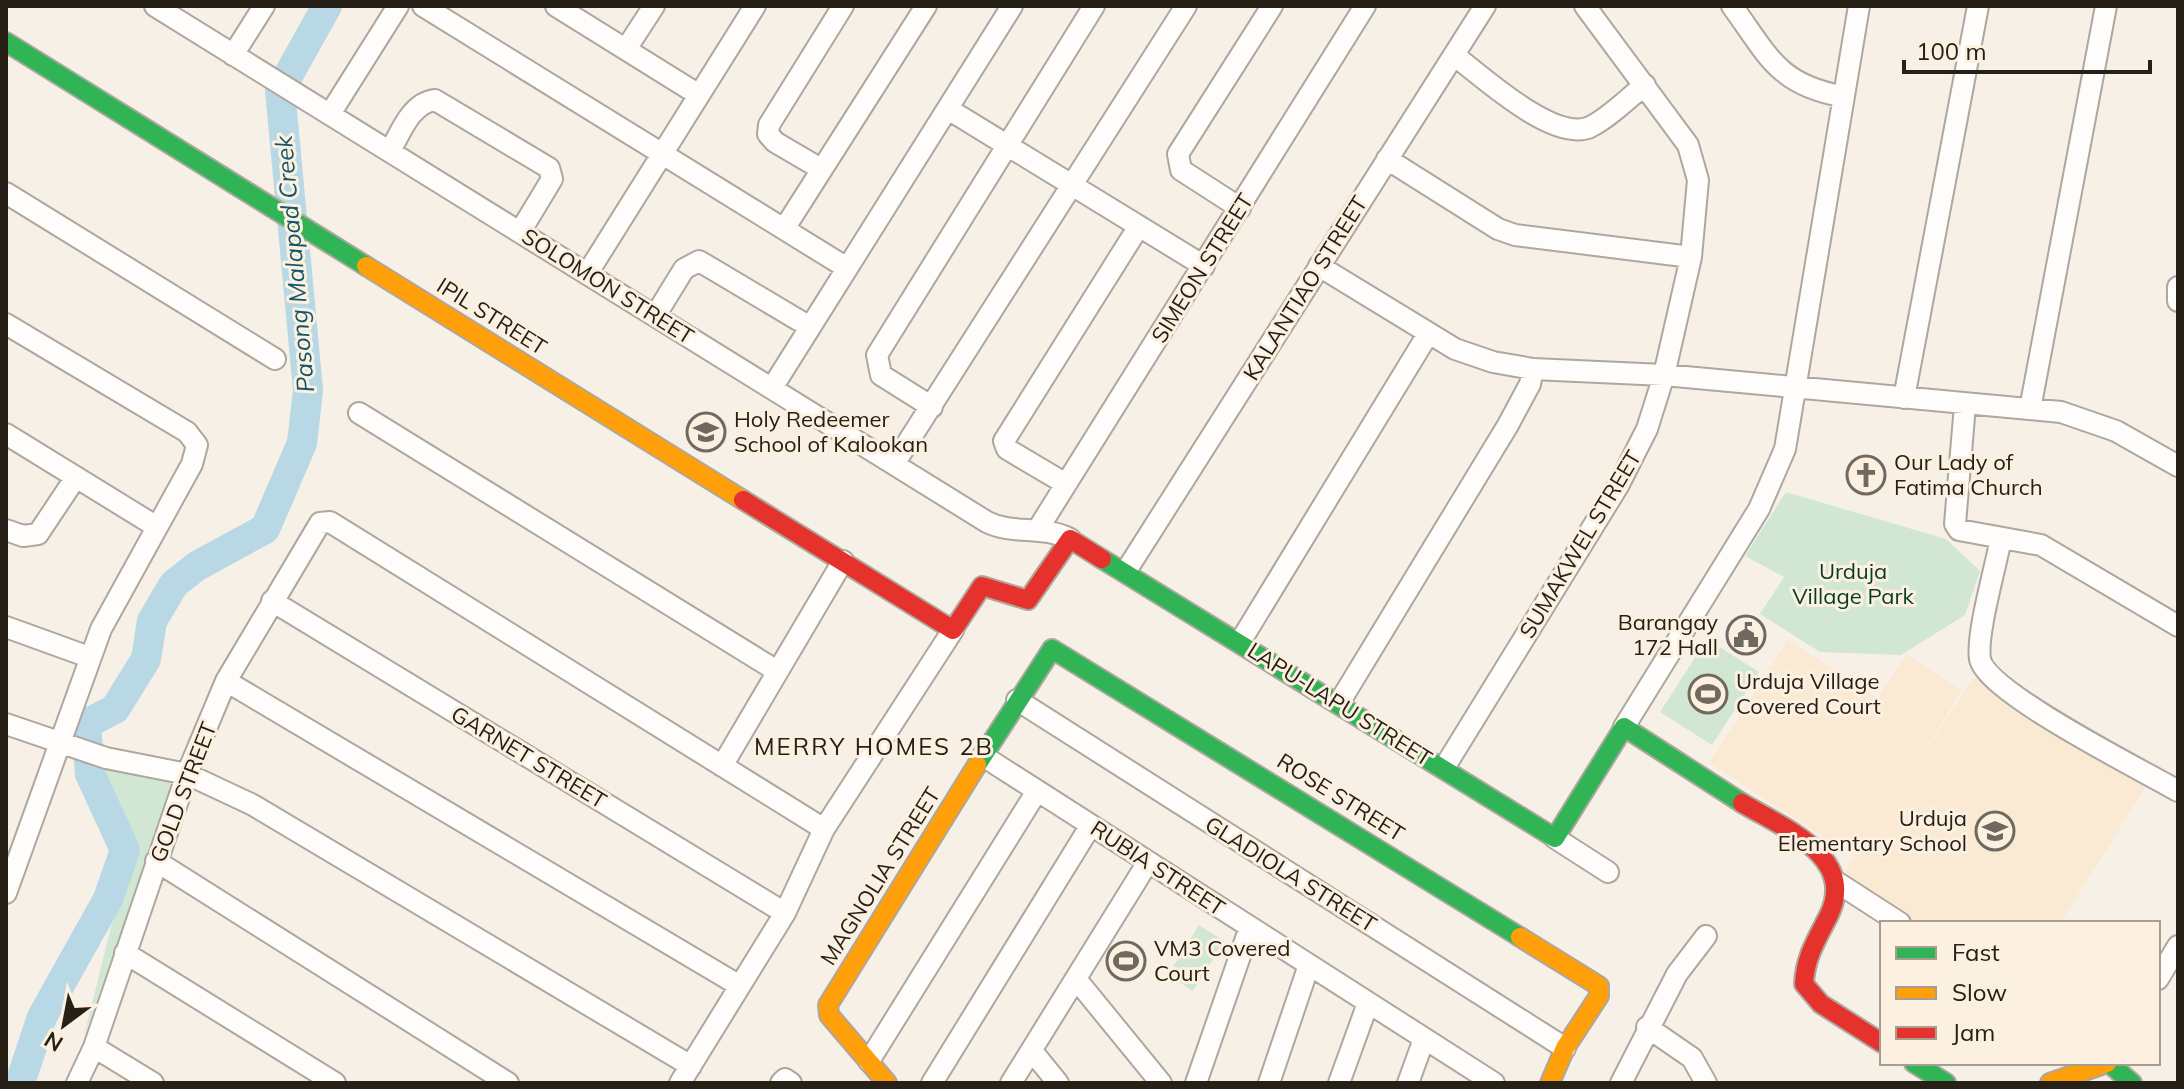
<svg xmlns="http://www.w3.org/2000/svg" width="2184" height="1089" viewBox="0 0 2184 1089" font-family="Mulish,sans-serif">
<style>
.built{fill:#faead4}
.green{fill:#d1e7d4}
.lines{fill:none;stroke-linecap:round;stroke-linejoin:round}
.river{stroke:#b7d8e4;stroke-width:30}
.street-casing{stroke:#ada79e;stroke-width:24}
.fast-casing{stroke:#ada79e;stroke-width:22}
.slow-casing{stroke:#ada79e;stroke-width:22}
.jam-casing{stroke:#ada79e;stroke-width:22}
.street{stroke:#fefdfb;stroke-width:20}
.fast{stroke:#30b455;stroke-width:18}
.slow{stroke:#ff9f0a;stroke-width:18}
.jam{stroke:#e5322d;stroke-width:18}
.labels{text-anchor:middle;stroke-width:6;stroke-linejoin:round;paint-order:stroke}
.street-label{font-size:22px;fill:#272016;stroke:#fcf1e1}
.poi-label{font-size:22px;fill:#272016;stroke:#fcf1e1;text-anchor:start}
.park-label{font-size:22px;fill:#033d25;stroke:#fcf1e1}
.water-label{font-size:24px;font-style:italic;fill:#12546a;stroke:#fcf1e1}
.neighbourhood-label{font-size:24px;letter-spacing:2px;fill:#272016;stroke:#fcf1e1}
</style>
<rect width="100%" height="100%" fill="#f6f0e7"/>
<path class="built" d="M1788 640 1878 698 1906 654 1962 690 1906 780 1974 677 2147 785 2060 923H1914L1842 877 1855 857 1709 763Z"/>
<path class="green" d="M1786 492 1946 539 1980 571 1965 615 1901 655 1820 652 1760 614 1784 577 1745 556Z
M1707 639 1759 672 1712 745 1660 712Z
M98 759 175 780 84 1036 131 846 97 775Z
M1199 925 1224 941 1193 991 1168 975Z"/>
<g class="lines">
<path class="river" d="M20 1083 42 1017 108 899 125 850 90 774 86 724 115 709 146 659 152 621 174 584 197 566 265 529 302 443 308 390 280 90 327 6"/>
<g class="street-casing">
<path id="street" d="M155 6 987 522C1013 535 1043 525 1070 539
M423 6 847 268
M556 6 699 95
M1732 6C1768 55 1777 84 1841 96
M626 49 654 6
M233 55 264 6
M1455 56C1483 77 1554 143 1590 127 1609 118 1628 98 1645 85
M948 109 1204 266
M330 114 398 6
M390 151C401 132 411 103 435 100L549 168 552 179 520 232
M1387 159 1498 229 1515 235 1691 257
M821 169 775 142 768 134 769 125 843 6
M6 193 275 359
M1240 208 1181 170 1178 154 1272 6
M784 229 926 6
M1319 266 1455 349 1493 362 1533 369 1664 375 2061 412 2116 431 2178 466
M587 274 755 6
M2178 287V301
M655 316 684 269 699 261 810 327
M6 324 187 432 197 445 192 464 101 629 6 893
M772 388 1012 6
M1904 398 1978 6
M1965 405 1955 524 1959 530 2041 545 2178 626
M932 407 881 375 877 355 1094 6
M2030 409 2106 6
M359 413 777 671
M6 434 157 527
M894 464 1186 6
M1066 484 1007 449 1004 441 1139 226
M1038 529 1365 6
M6 530 23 536 38 534 76 477
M2001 538C1996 566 1976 634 1980 659 1987 693 2142 770 2178 791
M1126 571 1485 6
M272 601 785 913
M6 627 89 657
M1240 642 1428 334
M226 681 740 986
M1017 700 1565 1048
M1339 703 1508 425 1530 384 1533 369
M6 724 106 758 187 774 253 805 691 1066
M1624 727 1759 509 1785 449 1859 6
M983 756 1494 1083
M722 766 843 561
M1444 768 1618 486 1647 429 1664 375 1691 257 1698 180 1688 145 1585 6
M1555 838 1608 872
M156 861 508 1083
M1838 883 1900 923
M125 953 335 1083
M1076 979 1161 1083
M2158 979 2178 946
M1647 1027 1692 1058 1706 1083
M94 1047 153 1083
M1032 1051 1058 1083
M869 1061 1037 791
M77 1083 94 1047 187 774 226 681 320 523 330 522 824 829
M680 1083 785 913 824 829 953 630
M781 1083 785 1079 791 1083
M932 1083 1091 825
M1011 1083 1148 862
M1196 1083 1250 927
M1269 1083 1309 965
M1339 1083 1368 1003
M1408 1083 1424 1039
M1621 1083 1677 974 1706 936"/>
</g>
<g class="fast-casing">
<path id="fast" d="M6 42 366 266
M1102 559 1555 838 1624 727 1742 803
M977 765 1052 649 1520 937
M1914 1063 1946 1083
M2109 1063 2132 1083"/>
</g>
<g class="slow-casing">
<path id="slow" d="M366 266 743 500
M1520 937 1599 986V996L1565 1048 1550 1083
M887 1083 829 1015 828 1005 977 765
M2050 1083 2107 1063"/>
</g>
<g class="jam-casing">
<path id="jam" d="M743 500 953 630 982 586 1028 600 1070 539 1102 559
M1742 803C1783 828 1857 856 1829 915 1817 939 1805 957 1804 984L1821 1004 1882 1043"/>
</g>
<use href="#street" class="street"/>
<use href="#fast" class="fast"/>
<use href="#slow" class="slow"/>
<use href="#jam" class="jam"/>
</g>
<defs>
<g id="school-ring" transform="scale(2)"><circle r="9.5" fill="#fcf1e1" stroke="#6f695f" stroke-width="1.5"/><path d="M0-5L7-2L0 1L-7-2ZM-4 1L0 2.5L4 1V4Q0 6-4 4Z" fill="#6f695f"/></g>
<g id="church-ring" transform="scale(2)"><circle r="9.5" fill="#fcf1e1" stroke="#6f695f" stroke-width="1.5"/><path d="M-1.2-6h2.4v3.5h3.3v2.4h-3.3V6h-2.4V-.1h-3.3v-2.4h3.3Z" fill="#6f695f"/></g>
<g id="civic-ring" transform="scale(2)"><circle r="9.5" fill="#fcf1e1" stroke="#6f695f" stroke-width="1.5"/><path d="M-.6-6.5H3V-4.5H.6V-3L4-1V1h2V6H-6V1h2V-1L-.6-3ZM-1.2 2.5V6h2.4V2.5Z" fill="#6f695f"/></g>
<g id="stadium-ring" transform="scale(2)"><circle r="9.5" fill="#fcf1e1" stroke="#6f695f" stroke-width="1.5"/><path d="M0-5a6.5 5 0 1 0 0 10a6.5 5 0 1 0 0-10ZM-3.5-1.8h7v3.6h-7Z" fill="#6f695f"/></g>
</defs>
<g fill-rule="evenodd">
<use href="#school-ring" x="706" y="432"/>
<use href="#church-ring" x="1866" y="475"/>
<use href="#civic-ring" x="1746" y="635"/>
<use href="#stadium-ring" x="1708" y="694"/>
<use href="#school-ring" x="1995" y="831"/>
<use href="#stadium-ring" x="1126" y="961"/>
</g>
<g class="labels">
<g class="street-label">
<text transform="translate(1202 268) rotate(-58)" y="8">SIMEON STREET</text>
<text transform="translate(608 286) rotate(32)" y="8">SOLOMON STREET</text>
<text transform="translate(1305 288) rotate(-58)" y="8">KALANTIAO STREET</text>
<text transform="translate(492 316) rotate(32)" y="8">IPIL STREET</text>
<text transform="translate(1580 544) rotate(-59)" y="8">SUMAKWEL STREET</text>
<text transform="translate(1340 704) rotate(32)" y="8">LAPU-LAPU STREET</text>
<text transform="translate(529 757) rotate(31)" y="8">GARNET STREET</text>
<text transform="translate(183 792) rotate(-69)" y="8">GOLD STREET</text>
<text transform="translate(1341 797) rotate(32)" y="8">ROSE STREET</text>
<text transform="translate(1158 868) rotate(33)" y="8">RUBIA STREET</text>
<text transform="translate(1291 874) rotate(32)" y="8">GLADIOLA STREET</text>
<text transform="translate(880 876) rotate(-58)" y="8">MAGNOLIA STREET</text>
</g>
<g class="poi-label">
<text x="734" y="427">Holy Redeemer<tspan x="734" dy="25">School of Kalookan</tspan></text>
<text x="1894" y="470">Our Lady of<tspan x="1894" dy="25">Fatima Church</tspan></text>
<text x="1718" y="630" text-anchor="end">Barangay<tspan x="1718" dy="25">172 Hall</tspan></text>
<text x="1736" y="689">Urduja Village<tspan x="1736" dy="25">Covered Court</tspan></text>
<text x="1967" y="826" text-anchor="end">Urduja<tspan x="1967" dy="25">Elementary School</tspan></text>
<text x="1154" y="956">VM3 Covered<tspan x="1154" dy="25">Court</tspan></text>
</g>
<g class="park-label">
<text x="1853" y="579">Urduja<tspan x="1853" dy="25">Village Park</tspan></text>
</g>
<g class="water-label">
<text transform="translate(295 264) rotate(-95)" y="8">Pasong Malapad Creek</text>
</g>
<g class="neighbourhood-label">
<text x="874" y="755">MERRY HOMES 2B</text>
</g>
</g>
<rect width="2184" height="1089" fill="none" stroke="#272016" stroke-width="16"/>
<rect x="1880" y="921" width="280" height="144" fill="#fcf1e1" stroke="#a79d90" stroke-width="2"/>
<rect x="1896" y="947" width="40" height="12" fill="#30b455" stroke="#a79d90" stroke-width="2"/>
<text x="1952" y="961" font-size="24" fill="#272016">Fast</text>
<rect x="1896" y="987" width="40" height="12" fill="#ff9f0a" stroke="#a79d90" stroke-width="2"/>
<text x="1952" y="1001" font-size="24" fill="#272016">Slow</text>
<rect x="1896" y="1027" width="40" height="12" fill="#e5322d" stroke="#a79d90" stroke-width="2"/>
<text x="1952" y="1041" font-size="24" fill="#272016">Jam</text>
<g transform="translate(64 1025) rotate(212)" stroke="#fcf1e1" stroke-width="6" paint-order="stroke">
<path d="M0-6L14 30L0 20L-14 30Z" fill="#272016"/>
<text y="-12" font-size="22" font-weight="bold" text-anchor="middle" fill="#272016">N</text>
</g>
<path d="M1904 60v12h246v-12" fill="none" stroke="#272016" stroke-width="4"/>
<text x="1916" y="60" font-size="24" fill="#272016" stroke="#fcf1e1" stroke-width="6" paint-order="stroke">100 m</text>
</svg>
